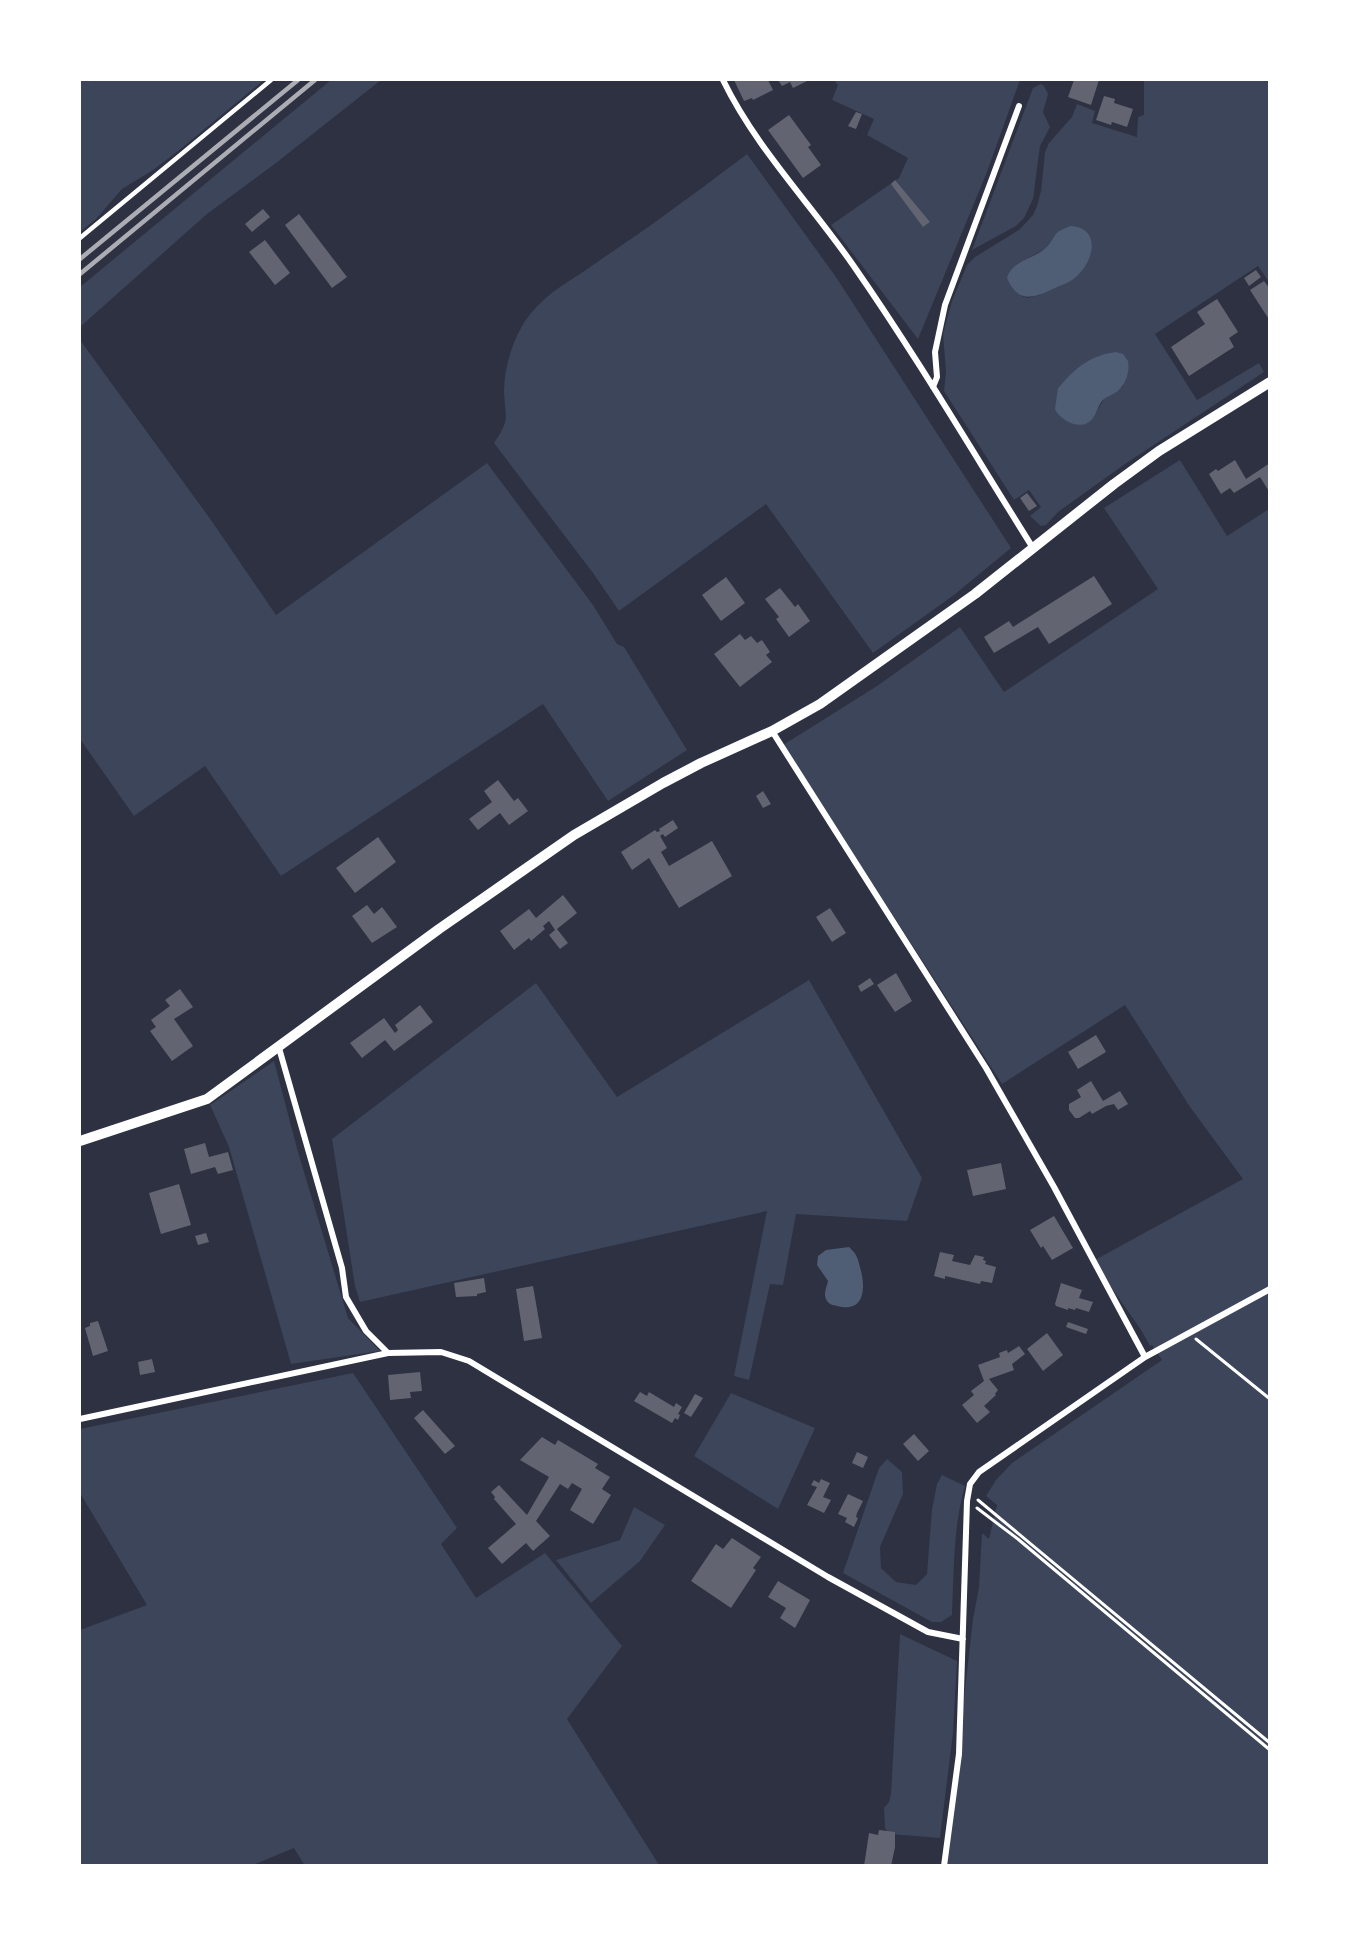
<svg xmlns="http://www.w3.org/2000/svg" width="1349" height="1945" viewBox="0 0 1349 1945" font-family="Mulish,sans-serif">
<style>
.green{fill:#3c4559;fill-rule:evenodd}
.water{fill:#4f5d75}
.building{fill:#626471}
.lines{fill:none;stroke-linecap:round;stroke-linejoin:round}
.path{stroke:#fff;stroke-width:3}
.service{stroke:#fff;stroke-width:4.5}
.minor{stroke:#fff;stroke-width:6}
.tertiary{stroke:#fff;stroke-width:10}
.rail{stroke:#abadb3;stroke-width:4.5}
</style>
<rect width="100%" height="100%" fill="#2d3142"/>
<path class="green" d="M80 80H264L177 152 153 170 122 189 96 219 80 232Z
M331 80H381L276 163 207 214 80 327V287Z
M834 80H1020L987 172 918 339 831 225 899 178 908 158 867 135 874 119 832 100 838 85Z
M1144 80H1269V282L1258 266 1155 334 1197 400 1259 363 1264 372 1125 464 1058 512 1046 525 1041 526 1030 516 1041 507 1029 490 1014 500 944 391 946 372 943 334 952 301 967 265 975 257 1019 230 1033 215 1037 206 1041 191 1045 152 1049 143 1072 117 1077 104 1095 111 1092 123 1137 137 1138 117 1144 115ZM1056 234 1040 295 1028 298 1022 296 1016 265 1046 248ZM1123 354V386L1117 391 1104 399 1093 418Z
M1041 84 1044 86 1048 94 1043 112 1050 127 1040 146 1033 199 1024 218 1016 226 972 250 1033 88Z
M747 154 836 277 1011 548 954 595 873 653 766 504 619 611 593 573 494 443C511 418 505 418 504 392 504 370 511 345 522 326 537 301 559 287 583 272 605 256 629 241 651 225 683 202 715 178 747 154Z
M80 340 211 520 276 615 487 463 593 605 617 644 624 647 687 750 608 801 543 704 281 876 205 766 134 816 80 739Z
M1180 460 1227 536 1269 509V1865H945L973 1619 979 1587 982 1533 989 1539 997 1505 986 1496 996 1480 1012 1463 1162 1360 1152 1345 1150 1346 1141 1330 1093 1261 1243 1179 1190 1107 1125 1005 1002 1084 783 745 877 686 960 627 1004 692 1158 589 1104 508Z
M809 980 922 1178 907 1221 796 1214 783 1285 770 1284 749 1380 734 1376 767 1211 360 1302 355 1286 332 1139 536 983 617 1097Z
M274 1061 298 1152 348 1318 380 1351 291 1364 229 1147 210 1105Z
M353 1373 457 1528 441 1544 476 1598 545 1553 622 1646 567 1719 659 1865 305 1866 294 1848 253 1865H80V1630L147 1605 80 1493V1429Z
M731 1393 815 1428 778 1509 694 1456Z
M887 1459 902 1472 903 1494 880 1547 881 1568 896 1582 916 1585 927 1574 932 1509 937 1484 942 1475 965 1486C953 1527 954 1572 952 1615L941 1622H932L843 1573 879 1468Z
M634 1507 665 1525 640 1561 591 1603 556 1560 620 1540Z
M900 1634 957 1661 953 1733 940 1838 889 1834 885 1828 884 1808 889 1802 891 1794Z"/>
<path class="water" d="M1071 226C1101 228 1094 260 1078 275 1072 282 1061 285 1053 289 1032 299 1018 303 1007 278 1012 261 1030 260 1043 250 1049 246 1051 241 1055 235 1059 230 1065 228 1071 226Z
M1116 352 1123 354 1128 361C1130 371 1126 384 1118 391 1113 395 1107 396 1102 401 1098 406 1097 413 1093 418 1083 432 1061 422 1055 409L1058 388 1061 385C1076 367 1092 355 1116 352Z
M849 1247C858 1255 858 1260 861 1271 866 1291 863 1313 837 1306 832 1305 828 1304 826 1299 823 1293 827 1287 828 1281L817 1265 818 1256 826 1250Z"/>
<path class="building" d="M734 80H768L773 90 753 100 752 98 744 101Z
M778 80H809L793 88 790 82 782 86Z
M1074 80H1099L1091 105 1068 97Z
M1104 96 1115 99 1114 103 1133 109 1127 127 1112 122 1111 125 1096 120Z
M856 112 862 114 856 129 848 126Z
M789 115 811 145 808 147 821 165 803 178 768 130Z
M895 180 930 222 923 227 891 184Z
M263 209 270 217 252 232 245 224Z
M299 214 347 277 332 288 285 225Z
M265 240 290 273 275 285 249 252Z
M1256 270 1261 277 1249 286 1244 278Z
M1264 281 1270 289V321L1250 290Z
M1217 299 1238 332 1229 338 1234 347 1189 376 1171 347 1205 324 1197 312Z
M1235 460 1246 479 1270 463V493L1260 477 1234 493 1230 488 1221 494 1209 474 1216 469 1218 471Z
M1027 493 1037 506 1029 511 1020 498Z
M1094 576 1112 604 1049 644 1038 627 994 653 984 637 1009 621 1013 627Z
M726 577 745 603 721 621 702 595Z
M780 588 795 607 798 604 810 621 789 637 776 619 779 617 765 599Z
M740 634 745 640 751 636 757 643 762 640 770 652 766 655 772 662 740 687 714 654Z
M498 780 514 801 518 798 528 811 509 825 500 813 478 830 469 819 492 802 484 791Z
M763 791 771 804 763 808 756 796Z
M673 820 678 828 665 837 663 834 660 836 667 848 661 852 669 866 712 841 732 876 679 908 649 858 632 870 621 852 655 830 657 832 660 831 659 829Z
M378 837 396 862 355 893 336 868Z
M563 895 577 913 557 929 568 943 560 949 549 935 555 930 549 921 543 926 545 929 531 941 529 938 514 950 500 931 529 909 536 918Z
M367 905 374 914 382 907 397 927 372 943 352 916Z
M830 908 846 933 832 942 816 917Z
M896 973 912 1001 895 1012 877 985Z
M870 978 874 984 861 992 858 986Z
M180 989 193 1007 174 1019 193 1046 172 1061 150 1031 156 1027 151 1020 170 1006 165 1000Z
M420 1005 433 1022 394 1051 385 1040 362 1058 350 1043 384 1018 395 1033 398 1030 395 1025Z
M1096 1035 1106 1052 1078 1069 1068 1052Z
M1091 1081 1103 1101 1120 1091 1128 1104 1118 1110 1114 1104 1106 1106 1092 1114 1090 1111 1079 1118H1075L1069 1110V1104L1081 1097 1077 1090Z
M205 1143 209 1157 228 1152 233 1170 218 1174 215 1167 191 1174 184 1149Z
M1001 1163 1006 1189 973 1196 967 1170Z
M179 1184 191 1225 161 1234 149 1193Z
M1054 1216 1073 1248 1052 1260 1043 1246 1041 1248 1030 1230Z
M206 1233 209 1242 198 1245 195 1236Z
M940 1252 954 1255 952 1261 970 1265 975 1255 984 1257 983 1260 986 1261 985 1264 996 1267 992 1283 981 1281 980 1284 945 1276V1279L934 1276Z
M484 1278 486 1292 477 1294V1296L456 1297 454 1283Z
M1061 1283 1082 1290 1079 1298 1093 1302 1089 1312 1076 1308 1075 1310 1068 1308V1310L1056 1306 1055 1304Z
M533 1286 542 1338 524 1341 516 1289Z
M98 1321 108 1351 93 1356 85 1328 90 1326V1323Z
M1068 1322 1088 1329 1086 1334 1066 1327Z
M1047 1333 1063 1355 1043 1371 1027 1349Z
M1019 1346 1025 1354 1012 1364 1014 1370 989 1379 998 1390 995 1394 996 1395 984 1406 990 1412 977 1423 962 1405 974 1395 971 1391 984 1381 978 1365 1000 1357 999 1353 1007 1350 1008 1353Z
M152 1359 155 1372 140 1375 138 1362Z
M420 1372 422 1391 410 1392 411 1398 390 1400 388 1375Z
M640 1392 647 1396 649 1392 674 1407 676 1403 682 1407 678 1414 680 1415 678 1420 675 1418 672 1423 634 1401Z
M695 1394 703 1398 691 1417 684 1413Z
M423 1410 455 1446 445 1454 414 1418Z
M914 1434 929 1451 918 1461 903 1444Z
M542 1437 555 1445 558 1440 598 1464 595 1468 610 1477 602 1489 611 1495 593 1524 570 1510 582 1489 572 1483 568 1489 560 1484 536 1521 550 1536 533 1551 526 1543 502 1564 488 1548 516 1524 494 1499 495 1497 491 1492 499 1485 527 1515 549 1477 520 1460Z
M857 1452 868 1457 863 1468 852 1463Z
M821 1479 830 1483 823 1497 831 1500 824 1513 807 1505 817 1487 811 1485 814 1480 819 1483Z
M848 1494 863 1501 857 1513 856 1517 858 1518 854 1527 845 1522 847 1518 838 1514Z
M732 1538 761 1557 753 1568 756 1570 731 1608 691 1581 716 1544 723 1549Z
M778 1581 810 1600 795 1628 780 1618 786 1608 768 1597Z
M879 1830 895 1832V1847L891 1866H864L869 1833 878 1835Z"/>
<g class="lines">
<path class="path" d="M1196 1339 1270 1399
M978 1500 1270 1743
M977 1508 1019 1540 1270 1750"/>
<path class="service" d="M80 238 271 80"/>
<path class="minor" d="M723 80C756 148 810 203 853 265 917 357 974 454 1033 548
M933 387 937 377 935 352 945 305 1019 106
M772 731 986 1068 1054 1187 1145 1357
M279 1048 342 1268 346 1297 366 1331 388 1353
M80 1419 388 1353 441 1352 469 1361 828 1577 928 1632 963 1639
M944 1866 959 1754 967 1501 970 1484 979 1472 1145 1357 1270 1289"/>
<path class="tertiary" d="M80 1141 207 1099 439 929 574 835 663 783 701 763 772 731 820 704 975 594 1114 484 1159 451 1270 382"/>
<path class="rail" d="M80 259 298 80
M80 274 315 80"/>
</g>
<rect width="1349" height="1945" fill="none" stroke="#ffffff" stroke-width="162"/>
</svg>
